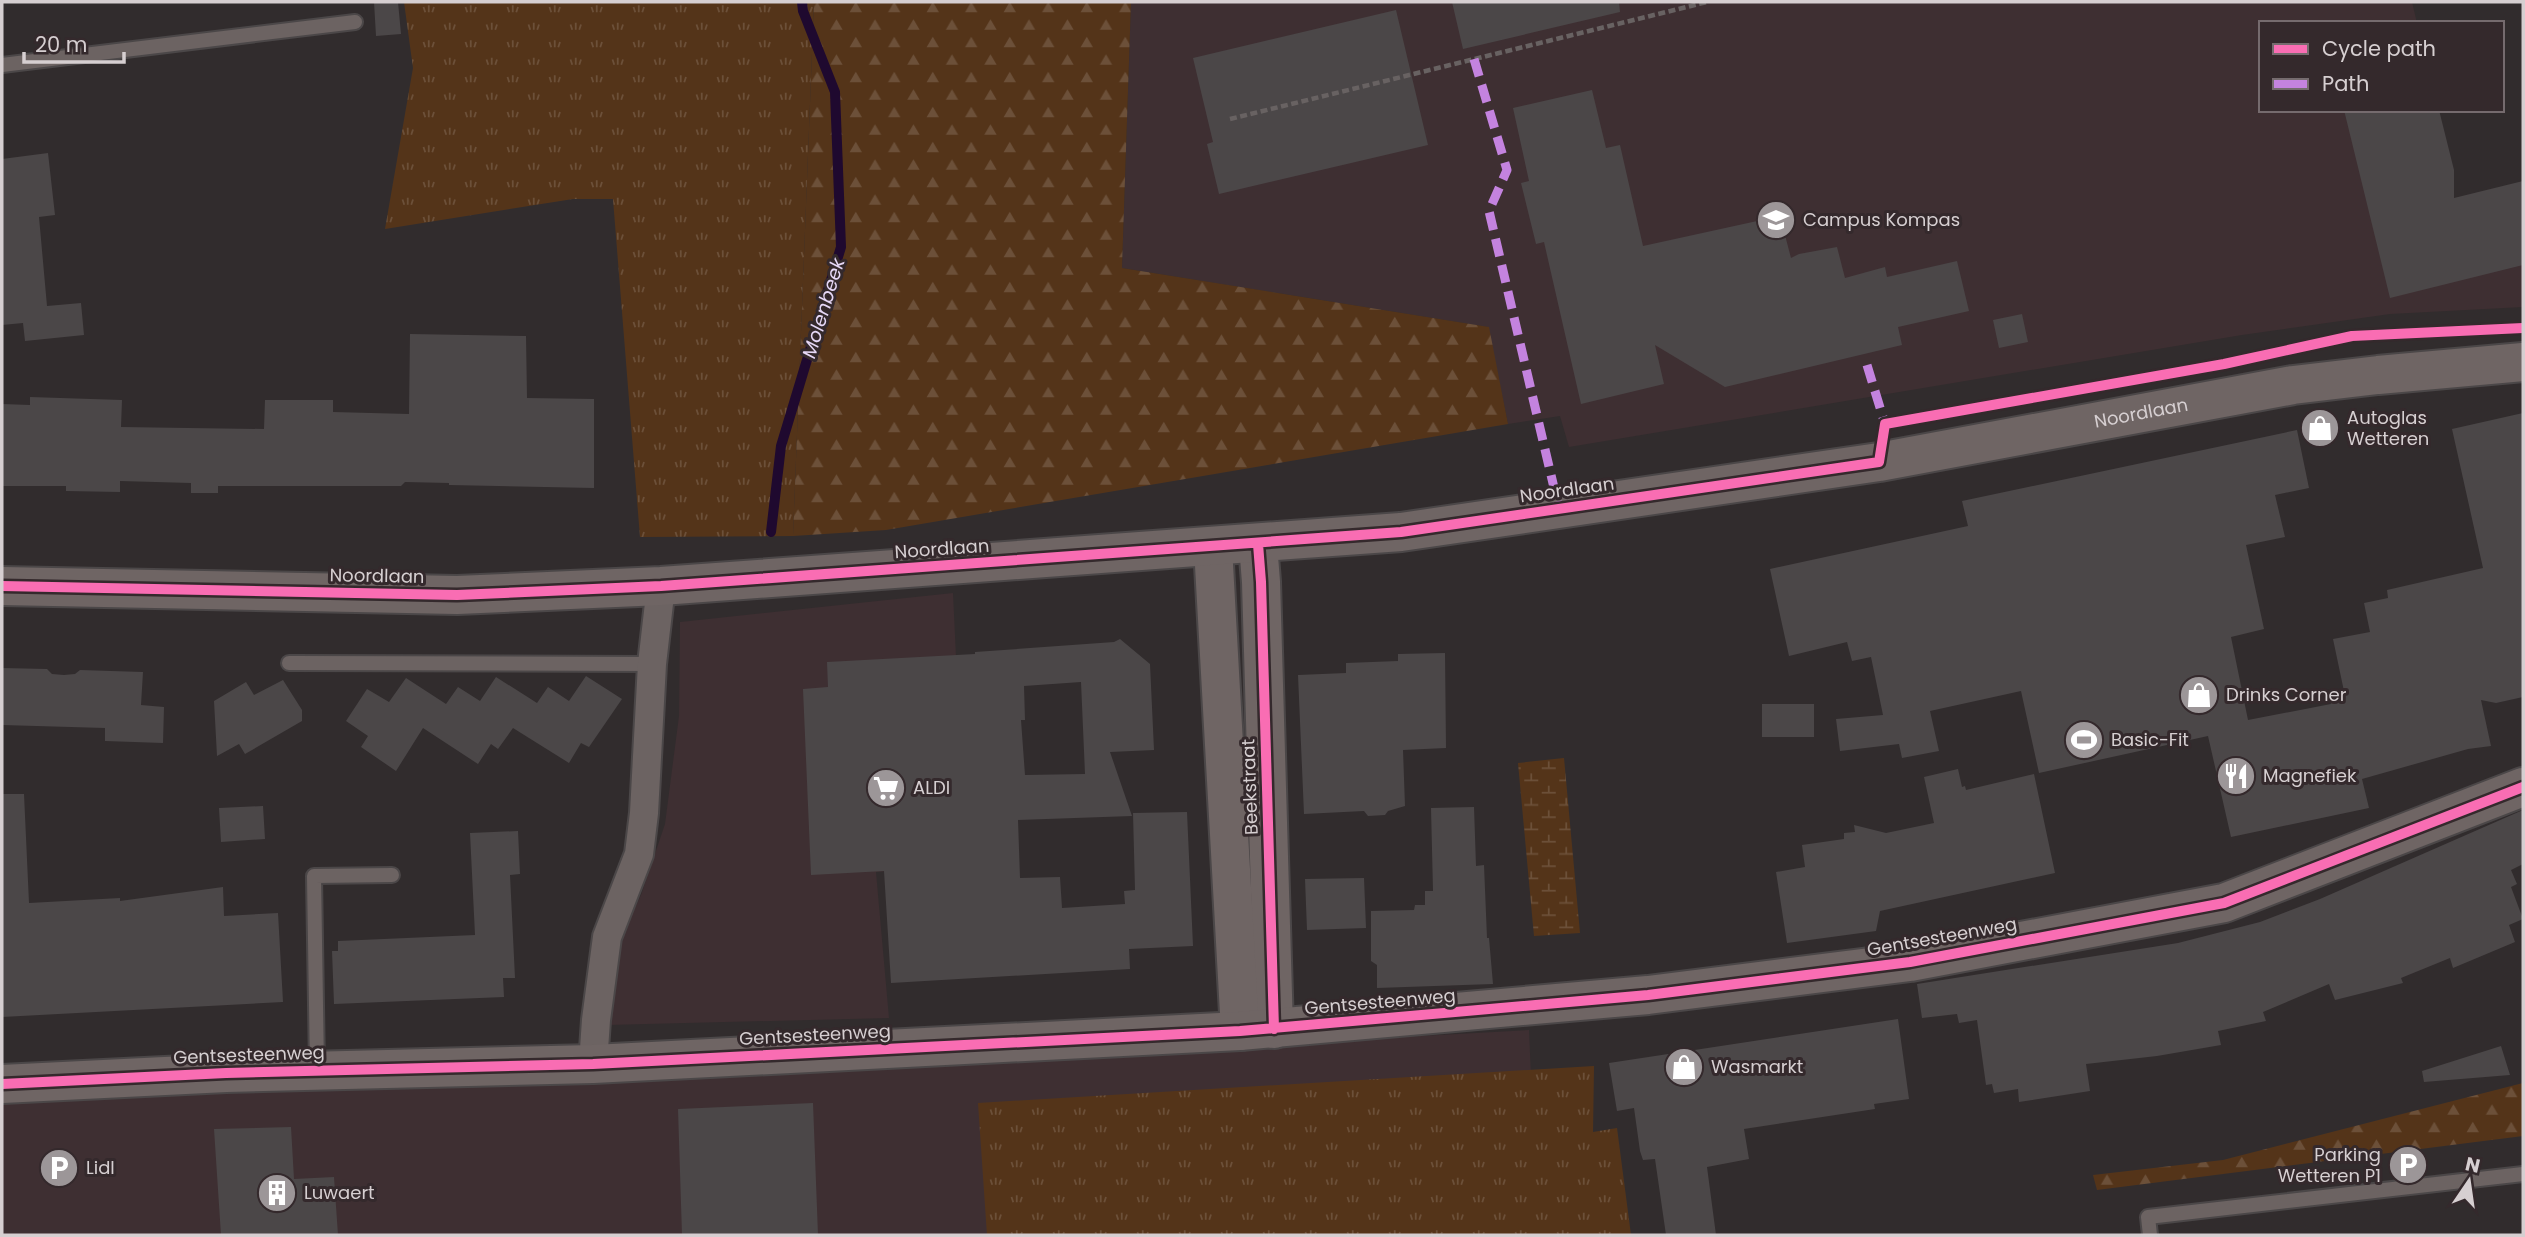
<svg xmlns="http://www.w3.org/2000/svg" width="2525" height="1237" viewBox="0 0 2525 1237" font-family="Poppins,sans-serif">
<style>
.built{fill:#3e2f32}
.grass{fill:url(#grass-tufts)}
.forest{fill:url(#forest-firs)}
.wetland{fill:url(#wetland-marsh)}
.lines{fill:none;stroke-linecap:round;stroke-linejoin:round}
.stream{stroke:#1f092f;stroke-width:10}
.building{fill:#4b4748;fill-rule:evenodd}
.lane-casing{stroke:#4b4748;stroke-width:18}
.street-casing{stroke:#4b4748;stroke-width:32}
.secondary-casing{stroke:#4b4748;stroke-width:42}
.path{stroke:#686262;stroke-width:4.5;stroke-dasharray:7 3.5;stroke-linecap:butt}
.lane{stroke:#6c6362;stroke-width:14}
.street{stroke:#6c6362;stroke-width:28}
.secondary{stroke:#6f6564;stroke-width:38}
.quiet{stroke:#c483df;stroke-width:9;stroke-dasharray:18 9;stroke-linecap:butt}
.cycleway-casing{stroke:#34292c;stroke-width:15}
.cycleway{stroke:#f96db3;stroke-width:10}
.labels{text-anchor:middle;stroke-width:6;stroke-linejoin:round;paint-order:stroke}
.poi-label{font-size:18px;fill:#d6cfd1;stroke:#34292c;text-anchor:start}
.street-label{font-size:18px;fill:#d6cfd1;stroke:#34292c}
.water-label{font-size:19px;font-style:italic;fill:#e6d8f7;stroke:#34292c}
</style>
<defs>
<pattern id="grass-tufts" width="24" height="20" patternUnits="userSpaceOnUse" patternTransform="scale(1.75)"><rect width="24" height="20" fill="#543419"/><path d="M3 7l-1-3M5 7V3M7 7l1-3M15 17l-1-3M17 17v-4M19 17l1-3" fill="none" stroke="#6c5039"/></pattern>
<pattern id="forest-firs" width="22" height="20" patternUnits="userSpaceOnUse" patternTransform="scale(1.75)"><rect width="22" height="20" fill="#543419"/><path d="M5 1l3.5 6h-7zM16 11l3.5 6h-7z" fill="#6c5039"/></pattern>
<pattern id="wetland-marsh" width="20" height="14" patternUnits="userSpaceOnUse" patternTransform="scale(1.75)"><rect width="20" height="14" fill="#543419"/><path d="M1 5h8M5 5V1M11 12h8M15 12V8" fill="none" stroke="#6c5039"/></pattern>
</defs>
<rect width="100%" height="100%" fill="#312c2d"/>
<path class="built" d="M1131 2H2412L2417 23H2261V110H2439L2432 232 2523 209V307L2390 314 2242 335 1569 447 1560 416 1508 424 1488 327 1122 268Z
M953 593 963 805 916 869 876 872 889 1018 608 1025 615 950 641 895 665 824 679 716 680 622Z
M1529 1030 1538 1235H2V1102L674 1077Z"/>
<path class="grass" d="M404 2H814L793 536 640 537 613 199H573L385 229 413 68Z
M1594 1066 1593 1132 1617 1128 1631 1235H987L978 1103Z"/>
<path class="forest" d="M814 2H1131L1122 268 1489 327 1508 424 886 530 793 536Z
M2523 1083V1136L2097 1190 2093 1175 2223 1160Z"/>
<path class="wetland" d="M1564 758 1580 933 1534 936 1518 763Z"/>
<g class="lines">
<path class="stream" d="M771 532 781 446 841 247 835 92 803 11 802 2"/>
</g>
<path class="building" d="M374 2H398L401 34 376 36Z
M1452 2H1619L1620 12 1463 49Z
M1396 10 1428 145 1219 194 1207 144 1213 142 1193 58Z
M1592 90 1606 148 1620 145 1643 246 1780 216 1791 258 1799 254 1837 247 1845 278 1885 267 1887 277 1957 261 1969 311 1898 327 1902 345 1725 387 1655 345 1664 384 1581 404 1544 242 1536 244 1521 183 1529 181 1513 108Z
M2344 110H2439L2454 170V198L2523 181V265L2390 298Z
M48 153 55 215 39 217 47 306 81 303 84 335 25 341 23 323 2 325V159Z
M2022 314 2028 342 1999 348 1993 320Z
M410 334 526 336 527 398 594 399V488L449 485V483L405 482 401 486H218V493H191V483L120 481V492L66 491V486H2V404L30 405V397L122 400 121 427 264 429 265 400H333V412L409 414Z
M2523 413V697L2496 703 2481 700 2491 746 2468 749 2362 779 2369 808 2231 837 2208 736 2039 773 2021 691 1930 711 1939 751 1902 758 1899 744 1840 751 1836 719 1883 715 1871 657 1852 661 1847 642 1789 656 1770 569 1968 526 1962 501 2297 430 2309 488 2275 495 2285 537 2246 545 2264 629 2231 637 2248 720 2331 704 2330 698 2345 696 2333 639 2370 632 2364 603 2388 598 2387 590 2483 568 2452 429Z
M1120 639 1150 664 1154 750 1110 752 1132 816 1018 820 1020 878 1060 877 1062 908 1125 904 1124 891 1135 890 1133 813 1187 812 1193 946 1129 949 1130 969 891 983 884 871 811 875 803 689 828 687 827 662 975 654V652L1114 642ZM1081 682 1085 774 1025 775 1021 720H1025L1024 686Z
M1445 653 1446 748 1403 750 1405 806 1388 811 1385 815 1368 816 1364 811 1304 814 1298 675 1346 673V663L1398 661V654Z
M2 668 47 669 52 674 64 675 75 674 80 670 143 672 141 705 164 707 163 743 105 741V728L2 725Z
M586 676 622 699 589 747 581 743 569 763 513 728 498 749 491 744 478 764 423 728 396 771 361 747 368 736 346 721 367 689 389 702 406 678 446 704 458 687 480 701 496 677 537 703 548 687 569 701Z
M283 680 302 710V721L245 754 239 744 217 756 214 701 246 682 254 695Z
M1762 704H1814V737H1762Z
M1958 769 1962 787 1965 786 1966 790 2034 774 2055 873 1880 911 1876 931 1787 943 1776 872 1805 867 1802 845 1844 839V833L1855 832 1854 825 1886 833 1934 823 1924 777Z
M2 794H24L29 903 120 898V901L223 887 224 916 278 913 283 1002 2 1017Z
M263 806 265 839 221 842 219 808Z
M1474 807 1476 866 1484 865 1487 938H1489L1493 984 1377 988V965L1371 961V911L1414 910 1415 905H1425V891H1433L1431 808Z
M2523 810V864L2511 870 2517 884 2511 887 2523 919 2509 925 2515 942 2453 968 2450 958 2401 978 2403 983 2335 1000 2329 984 2263 1012 2266 1021 2218 1031 2221 1045 2157 1056 2086 1064 2090 1091 2019 1102 2018 1089 1994 1093 1992 1084 1986 1085 1977 1020 1959 1023 1957 1014 1922 1018 1917 984 2178 943 2260 922 2320 899Z
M518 831 520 874 510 875 515 978H503L504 997 334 1004 332 951H338V941L475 935 470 833Z
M1364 878 1366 928 1307 930 1305 879Z
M1898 1019 1909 1099 1874 1104 1875 1109 1744 1129 1749 1159 1707 1167 1716 1235H1666L1655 1159 1643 1160 1640 1151 1634 1108 1617 1111 1609 1063Z
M2501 1046 2510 1075 2424 1082 2422 1071Z
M813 1103 818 1235H682L678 1109Z
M291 1127 294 1179 334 1177 338 1235H221L214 1129Z"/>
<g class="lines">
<g class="lane-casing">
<path id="lane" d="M2 65 355 22
M289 663 652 664
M317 1069 314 876 392 875
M2150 1235 2148 1217 2523 1174"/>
</g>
<g class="street-casing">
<path id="street" d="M593 1064 596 1020 607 937 639 854 644 813 652 664 661 586"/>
</g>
<g class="secondary-casing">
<g id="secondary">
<path d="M1258 544 1261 582 1274 1029"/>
<path d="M1213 547 1240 1031"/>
<path id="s1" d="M2 586 457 595 661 586 1401 532 1879 462 2293 385 2378 375 2523 362"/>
<path d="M2 1084 226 1073 593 1064 1240 1031 1648 995 1910 962 2224 903 2523 787"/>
</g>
</g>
<path class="path" d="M1230 119 1707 2"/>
<use href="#lane" class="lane"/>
<use href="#street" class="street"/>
<use href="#secondary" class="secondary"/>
<path class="quiet" d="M1474 59 1507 170 1489 211 1559 509
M1867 365 1885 424"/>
<g class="cycleway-casing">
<path id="cycleway" d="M1258 544 1261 582 1274 1029
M2 586 457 595 661 586 1401 532 1879 462 1885 424 2224 364 2352 336 2523 328
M2 1084 226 1073 593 1064 1240 1031 1648 995 1910 962 2224 903 2523 787"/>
</g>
<use href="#cycleway" class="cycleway"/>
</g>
<defs>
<g id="school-disc" transform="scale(2.0125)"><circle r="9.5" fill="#9c9698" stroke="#34292c"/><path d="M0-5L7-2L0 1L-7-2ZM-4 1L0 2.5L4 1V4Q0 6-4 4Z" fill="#fff"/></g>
<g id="shop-disc" transform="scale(2.0125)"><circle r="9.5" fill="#9c9698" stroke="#34292c"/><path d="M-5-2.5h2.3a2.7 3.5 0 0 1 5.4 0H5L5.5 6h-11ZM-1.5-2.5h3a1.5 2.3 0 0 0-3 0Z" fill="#fff"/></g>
<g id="stadium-disc" transform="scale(2.0125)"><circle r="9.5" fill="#9c9698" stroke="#34292c"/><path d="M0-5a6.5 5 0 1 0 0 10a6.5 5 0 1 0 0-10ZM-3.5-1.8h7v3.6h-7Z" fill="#fff"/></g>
<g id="restaurant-disc" transform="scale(2.0125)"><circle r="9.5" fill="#9c9698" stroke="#34292c"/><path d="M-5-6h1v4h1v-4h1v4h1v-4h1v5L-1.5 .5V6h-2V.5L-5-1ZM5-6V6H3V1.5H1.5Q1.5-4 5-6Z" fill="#fff"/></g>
<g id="supermarket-disc" transform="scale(2.0125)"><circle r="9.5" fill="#9c9698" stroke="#34292c"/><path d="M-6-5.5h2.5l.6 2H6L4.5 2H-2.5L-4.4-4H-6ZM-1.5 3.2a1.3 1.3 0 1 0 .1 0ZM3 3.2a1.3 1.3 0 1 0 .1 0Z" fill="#fff"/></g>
<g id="parking-disc" transform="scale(2.0125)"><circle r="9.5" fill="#9c9698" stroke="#34292c"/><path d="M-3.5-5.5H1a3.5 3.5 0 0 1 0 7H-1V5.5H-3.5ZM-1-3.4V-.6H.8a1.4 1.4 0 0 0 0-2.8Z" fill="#fff"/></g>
<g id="building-disc" transform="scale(2.0125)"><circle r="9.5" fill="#9c9698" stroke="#34292c"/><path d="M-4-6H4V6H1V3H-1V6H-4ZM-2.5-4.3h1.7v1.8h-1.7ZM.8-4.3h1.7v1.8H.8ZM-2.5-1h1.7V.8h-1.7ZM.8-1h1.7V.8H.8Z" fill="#fff"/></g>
</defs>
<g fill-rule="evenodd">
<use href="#school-disc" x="1776" y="220"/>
<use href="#shop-disc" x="2320" y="428"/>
<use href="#shop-disc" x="2199" y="695"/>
<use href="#stadium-disc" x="2084" y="740"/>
<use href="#restaurant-disc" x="2236" y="776"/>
<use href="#supermarket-disc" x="886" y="788"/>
<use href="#shop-disc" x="1684" y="1067"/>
<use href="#parking-disc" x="2408" y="1165"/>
<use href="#parking-disc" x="59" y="1168"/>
<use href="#building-disc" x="277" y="1193"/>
</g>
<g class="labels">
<g class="poi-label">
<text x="1803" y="226">Campus Kompas</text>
<text x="2347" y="424">Autoglas<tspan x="2347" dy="21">Wetteren</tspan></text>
<text x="2226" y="701">Drinks Corner</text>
<text x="2111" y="746">Basic-Fit</text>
<text x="2263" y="782">Magnefiek</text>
<text x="913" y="794">ALDI</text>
<text x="1711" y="1073">Wasmarkt</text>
<text x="2381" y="1161" text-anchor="end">Parking<tspan x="2381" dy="21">Wetteren P1</tspan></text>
<text x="86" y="1174">Lidl</text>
<text x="304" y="1199">Luwaert</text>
</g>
<g class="street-label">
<text dy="6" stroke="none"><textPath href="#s1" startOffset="2151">Noordlaan</textPath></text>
<text transform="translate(1567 490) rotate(-8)" y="6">Noordlaan</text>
<text transform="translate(942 549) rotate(-4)" y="6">Noordlaan</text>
<text transform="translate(377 576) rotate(1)" y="6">Noordlaan</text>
<text transform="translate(1250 787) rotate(-92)" y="6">Beekstraat</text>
<text transform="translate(1942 937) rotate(-10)" y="6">Gentsesteenweg</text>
<text transform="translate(1380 1002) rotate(-5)" y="6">Gentsesteenweg</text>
<text transform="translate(815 1035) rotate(-3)" y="6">Gentsesteenweg</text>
<text transform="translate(249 1055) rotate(-2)" y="6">Gentsesteenweg</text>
</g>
<g class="water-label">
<text transform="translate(823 308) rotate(-73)" y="7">Molenbeek</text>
</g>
</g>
<rect width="2525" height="1237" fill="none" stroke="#d6cfd1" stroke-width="7"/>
<rect x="2259" y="21" width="245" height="91" fill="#34292c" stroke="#756b6e" stroke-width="2"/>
<rect x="2273" y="44" width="35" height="10" fill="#f96db3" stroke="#756b6e" stroke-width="2"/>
<text x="2322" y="56" font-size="21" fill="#d6cfd1">Cycle path</text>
<rect x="2273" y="79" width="35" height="10" fill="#c483df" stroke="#756b6e" stroke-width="2"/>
<text x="2322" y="91" font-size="21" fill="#d6cfd1">Path</text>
<g transform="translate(2469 1181) rotate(13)" stroke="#34292c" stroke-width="5" paint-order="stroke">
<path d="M0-5L12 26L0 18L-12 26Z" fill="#d6cfd1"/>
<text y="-10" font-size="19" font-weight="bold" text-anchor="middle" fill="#d6cfd1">N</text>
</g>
<path d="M24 52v10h100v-10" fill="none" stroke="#d6cfd1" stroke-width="3.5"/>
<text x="35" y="52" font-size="21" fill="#d6cfd1" stroke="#34292c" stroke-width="5" paint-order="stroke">20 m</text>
</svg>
